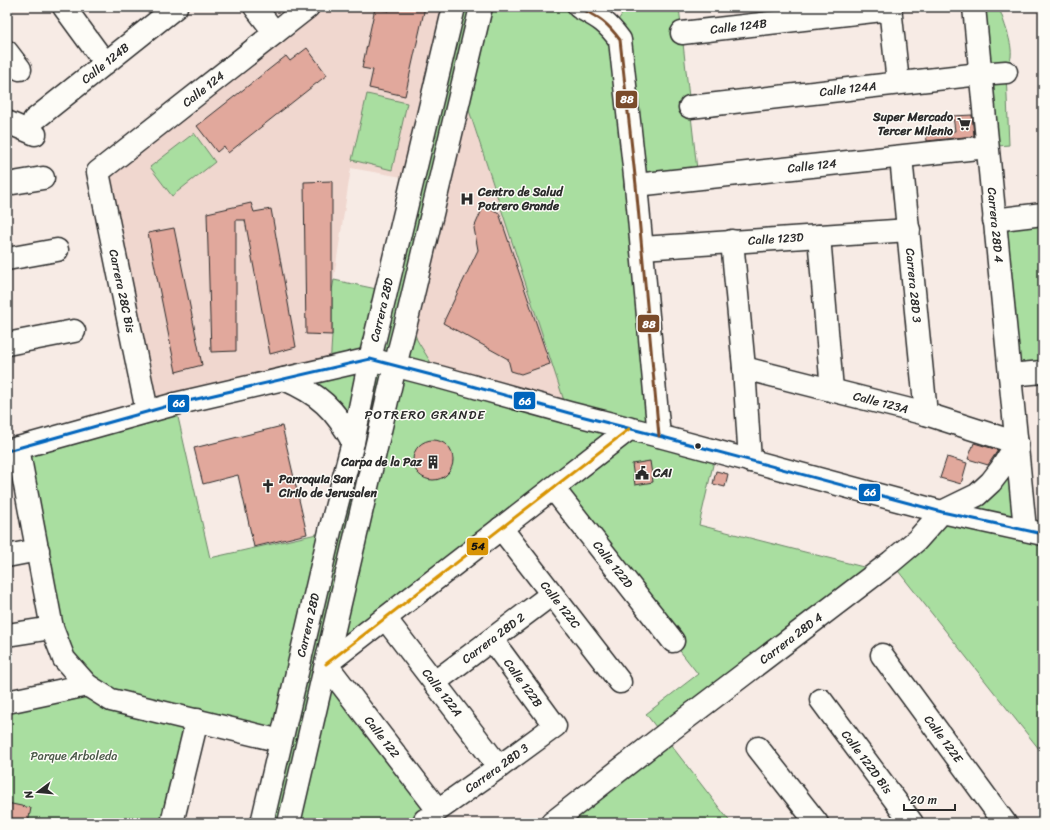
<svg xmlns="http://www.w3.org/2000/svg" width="1050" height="830" viewBox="0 0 1050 830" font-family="Sriracha,sans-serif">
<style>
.built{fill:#f0d7cf}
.green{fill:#a9dea0;stroke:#6a8466;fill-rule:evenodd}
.building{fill:#e1a89c;stroke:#2b2b2b}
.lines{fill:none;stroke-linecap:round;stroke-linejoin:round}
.minor-casing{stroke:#2b2b2b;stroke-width:25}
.minor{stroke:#fdfcf7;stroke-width:22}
.bus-1-casing{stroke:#fdfcf7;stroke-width:6}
.bus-2-casing{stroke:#fdfcf7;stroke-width:6}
.bus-3-casing{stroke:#fdfcf7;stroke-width:6}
.bus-1{stroke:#0065bd;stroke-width:3}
.bus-2{stroke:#7a4b2a;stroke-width:3}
.bus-3{stroke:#d89406;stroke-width:3}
.bus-dot{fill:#2b2b2b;stroke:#fdfcf7;stroke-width:1.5}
.labels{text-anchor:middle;stroke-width:3;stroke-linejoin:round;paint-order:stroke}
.street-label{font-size:12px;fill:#2b2b2b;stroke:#fdfcf7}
.poi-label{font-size:12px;font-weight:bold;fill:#2b2b2b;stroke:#fdfcf7;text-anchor:start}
.park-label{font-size:12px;fill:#4a5848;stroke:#fdfcf7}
.neighbourhood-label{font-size:13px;letter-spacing:1px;fill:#2b2b2b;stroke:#fdfcf7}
.line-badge{stroke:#fdfcf7;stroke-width:1.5}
.badge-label{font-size:11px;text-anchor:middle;font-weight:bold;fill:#fff}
.pale-badge-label{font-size:11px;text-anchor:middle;font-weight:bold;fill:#111}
</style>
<rect width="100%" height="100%" fill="#f7ebe5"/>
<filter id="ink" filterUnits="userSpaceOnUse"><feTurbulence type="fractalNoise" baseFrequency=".025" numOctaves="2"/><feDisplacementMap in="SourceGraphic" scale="8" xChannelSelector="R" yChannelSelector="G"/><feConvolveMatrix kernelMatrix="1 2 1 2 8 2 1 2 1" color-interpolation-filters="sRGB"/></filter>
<g filter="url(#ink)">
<path class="built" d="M308 7H454L413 179 351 168 332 290V335L330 368 147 411 98 172Z
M461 88 569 413 433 366 417 340 412 326Z"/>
<path class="green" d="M454 7H579L612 29 627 7H679L698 179 636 185 659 436 716 452 699 525 879 571 664 736 731 823H552L663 736 646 714 698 674 553 488 326 664 438 810 421 823H262L280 741 197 720 172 823H7V702L86 685 64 659 18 448 175 404 210 558 330 531 353 442 302 387 330 368 332 335V290L334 280 386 291ZM462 89 568 413 433 366 417 340 412 326Z
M974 7H999C1003 21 1013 43 1011 57 1010 62 1007 67 1006 72L1009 145 987 147Z
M367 94 407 103 392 170 352 160Z
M194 133 215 162 172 196 150 167Z
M1043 214V372L1010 375 994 220Z
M1017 443 1024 529 1043 534V754L891 562 977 495Z"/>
<path class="building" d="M389 7H425L405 96 369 88 373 70 362 68 375 8 389 11Z
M307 48 327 75 228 153 224 146 217 152 197 126 286 56 290 61Z
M972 115 974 136 927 141 926 133 955 131 953 116Z
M332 181V335L306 334 304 182Z
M251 203 254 212 271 209 296 347 270 354 245 220H236V351L211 352 207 213Z
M484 205 499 213 550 364 521 374 511 371 508 359 443 323 478 250 474 228Z
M174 228 202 365 176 372 148 233Z
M282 426 307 534 254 547 238 475 203 484 194 448Z
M413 460a20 20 0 1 1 40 0a20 20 0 1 1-40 0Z
M974 443 998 450 988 465 968 459Z
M947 457 967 463 961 484 940 478Z
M650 461 653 482 635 485 632 464Z
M716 471 728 474 725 487 713 484Z
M7 803 31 808 28 823H7Z"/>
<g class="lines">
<g class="minor-casing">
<g id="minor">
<path d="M64 7 105 63"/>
<path d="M255 7 275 33"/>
<path d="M579 7C599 18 606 21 620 40L636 185 659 436"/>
<path d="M890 7 898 83"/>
<path id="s1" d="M974 7 1025 529"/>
<path id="s2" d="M682 33 891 9"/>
<path d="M7 52 20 69"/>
<path id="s3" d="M690 107 980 74 1006 72"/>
<path id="s4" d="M34 120 176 7"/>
<path d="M7 122 35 134"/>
<path id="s5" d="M901 157 926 414"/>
<path d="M7 184 43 178"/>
<path id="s6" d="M636 185 987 147"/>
<path d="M994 220 1043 214"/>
<path d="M819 236 832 390"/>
<path d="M732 241 744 368 750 461"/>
<path id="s7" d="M642 248 909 230"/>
<path d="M7 259 57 250"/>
<path d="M7 344 74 331"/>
<path id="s8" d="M744 368 926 414 1017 443"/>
<path d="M1010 375 1043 372"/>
<path d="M284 379C319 394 335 409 353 442"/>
<path id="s9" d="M147 411 98 172 308 7"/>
<path d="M18 448 52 628 64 659 87 685 111 700 281 741"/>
<path d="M7 451 175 404 370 359 443 378 569 413 659 436 942 512 1043 534"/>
<path id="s10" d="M553 488 673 641"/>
<path id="s11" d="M501 528 620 682"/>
<path d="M7 556 38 550"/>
<path id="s12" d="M385 618 499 767"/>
<path d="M7 635 52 628"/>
<path id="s13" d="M882 655 1005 823"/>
<path id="s14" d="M326 664 438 810 499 767 555 726 492 640"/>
<path d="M326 664 629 429"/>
<path id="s15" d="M435 682 552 594"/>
<path id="s16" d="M821 700 912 823"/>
<path d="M7 702 87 685"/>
<path d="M758 748 817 823"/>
<path d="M425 820 427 823"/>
<path d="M172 823 197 720"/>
<path id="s17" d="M262 823 330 531 353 442 370 359 454 7"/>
<path d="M289 823 395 366 409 311 481 7"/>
<path id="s18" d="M552 823 663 736 891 562 917 540 942 512 977 495 991 482 1001 469 1017 443"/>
</g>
</g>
<use href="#minor" class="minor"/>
<g class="bus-1-casing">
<path id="bus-1" d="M7 451 175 404 370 359 443 378 569 413 659 436 942 512 1043 534"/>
</g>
<g class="bus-2-casing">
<path id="bus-2" d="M579 7C599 18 606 21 620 40L636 185 659 436"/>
</g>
<g class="bus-3-casing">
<path id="bus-3" d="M326 664 629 429"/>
</g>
<use href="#bus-1" class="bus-1"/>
<use href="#bus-2" class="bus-2"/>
<use href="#bus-3" class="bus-3"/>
</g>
</g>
<defs>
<g id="supermarket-bare" transform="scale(1.08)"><path d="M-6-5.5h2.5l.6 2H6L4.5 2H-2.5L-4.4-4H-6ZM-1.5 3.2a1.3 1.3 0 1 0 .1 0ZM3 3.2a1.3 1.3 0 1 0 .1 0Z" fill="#2b2b2b" stroke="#fdfcf7" stroke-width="2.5" paint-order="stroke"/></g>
<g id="hospital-bare" transform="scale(1.08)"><path d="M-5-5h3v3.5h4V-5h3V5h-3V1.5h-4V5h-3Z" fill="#2b2b2b" stroke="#fdfcf7" stroke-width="2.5" paint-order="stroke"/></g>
<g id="building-bare" transform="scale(1.08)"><path d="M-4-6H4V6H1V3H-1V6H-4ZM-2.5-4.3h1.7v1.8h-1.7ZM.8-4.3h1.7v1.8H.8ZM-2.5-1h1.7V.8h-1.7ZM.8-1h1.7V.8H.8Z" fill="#2b2b2b" stroke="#fdfcf7" stroke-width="2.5" paint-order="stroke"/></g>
<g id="civic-bare" transform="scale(1.08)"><path d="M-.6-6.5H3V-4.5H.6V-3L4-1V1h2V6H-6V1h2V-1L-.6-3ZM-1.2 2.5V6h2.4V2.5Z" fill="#2b2b2b" stroke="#fdfcf7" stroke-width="2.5" paint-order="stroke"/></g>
<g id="church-bare" transform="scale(1.08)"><path d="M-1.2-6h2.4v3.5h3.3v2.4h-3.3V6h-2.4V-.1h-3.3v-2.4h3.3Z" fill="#2b2b2b" stroke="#fdfcf7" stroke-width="2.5" paint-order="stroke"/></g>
</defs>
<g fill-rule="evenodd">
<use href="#supermarket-bare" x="964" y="124"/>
<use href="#hospital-bare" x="467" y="199"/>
<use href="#building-bare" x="433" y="462"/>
<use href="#civic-bare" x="642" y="473"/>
<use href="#church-bare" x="268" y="486"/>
</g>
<circle class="bus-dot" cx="698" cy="446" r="3.5"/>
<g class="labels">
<g class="street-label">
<text dy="4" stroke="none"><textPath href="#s2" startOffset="57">Calle 124B</textPath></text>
<text dy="4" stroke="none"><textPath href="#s4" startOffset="91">Calle 124B</textPath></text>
<text dy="4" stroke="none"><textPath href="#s9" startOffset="378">Calle 124</textPath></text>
<text dy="4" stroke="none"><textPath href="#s3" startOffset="159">Calle 124A</textPath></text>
<text dy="4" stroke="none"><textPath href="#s6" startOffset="177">Calle 124</textPath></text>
<text dy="4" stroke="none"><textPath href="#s1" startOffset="219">Carrera 28D 4</textPath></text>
<text dy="4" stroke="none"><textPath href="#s7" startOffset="134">Calle 123D</textPath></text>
<text dy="4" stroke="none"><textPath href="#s5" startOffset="129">Carrera 28D 3</textPath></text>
<text transform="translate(122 291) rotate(78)" y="4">Carrera 28C Bis</text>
<text dy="4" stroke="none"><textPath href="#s17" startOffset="527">Carrera 28D</textPath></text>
<text dy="4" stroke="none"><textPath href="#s8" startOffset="141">Calle 123A</textPath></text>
<text dy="4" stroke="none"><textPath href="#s10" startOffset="97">Calle 122D</textPath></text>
<text dy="4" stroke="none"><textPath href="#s11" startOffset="97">Calle 122C</textPath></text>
<text dy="4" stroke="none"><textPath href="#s17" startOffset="203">Carrera 28D</textPath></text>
<text dy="4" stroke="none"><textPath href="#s15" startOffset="73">Carrera 28D 2</textPath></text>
<text dy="4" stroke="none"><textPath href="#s18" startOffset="302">Carrera 28D 4</textPath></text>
<text transform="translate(523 683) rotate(54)" y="4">Calle 122B</text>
<text dy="4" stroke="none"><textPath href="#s12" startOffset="94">Calle 122A</textPath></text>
<text dy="4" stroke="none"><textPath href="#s14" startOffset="92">Calle 122</textPath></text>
<text dy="4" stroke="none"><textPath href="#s13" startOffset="104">Calle 122E</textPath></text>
<text dy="4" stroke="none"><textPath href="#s16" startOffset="77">Calle 122D Bis</textPath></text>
<text dy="4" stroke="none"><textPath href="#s14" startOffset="256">Carrera 28D 3</textPath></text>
</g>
<g class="poi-label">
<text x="953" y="121" text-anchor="end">Super Mercado<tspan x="953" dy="14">Tercer Milenio</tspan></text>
<text x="478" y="196">Centro de Salud<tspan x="478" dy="14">Potrero Grande</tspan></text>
<text x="422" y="466" text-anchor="end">Carpa de la Paz</text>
<text x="653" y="477">CAI</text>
<text x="279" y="483">Parroquia San<tspan x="279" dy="14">Cirilo de Jerusalen</tspan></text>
</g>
<g class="park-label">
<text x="74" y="760">Parque Arboleda</text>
</g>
<g class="neighbourhood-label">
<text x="425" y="419">POTRERO GRANDE</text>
</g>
</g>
<g class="line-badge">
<rect x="615" y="90" width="23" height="19" rx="4" fill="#7a4b2a"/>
<rect x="637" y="314" width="23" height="19" rx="4" fill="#7a4b2a"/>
<rect x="513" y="391" width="23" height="19" rx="4" fill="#0065bd"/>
<rect x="167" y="394" width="23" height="19" rx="4" fill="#0065bd"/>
<rect x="858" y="483" width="23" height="19" rx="4" fill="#0065bd"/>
<rect x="466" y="537" width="23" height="19" rx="4" fill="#d89406"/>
</g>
<g class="badge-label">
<text x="627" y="103">88</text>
<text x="649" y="328">88</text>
<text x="525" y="405">66</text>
<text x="179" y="407">66</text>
<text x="870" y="496">66</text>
</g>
<g class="pale-badge-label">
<text x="478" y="550">54</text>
</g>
<rect width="1050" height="830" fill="none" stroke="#fdfcf7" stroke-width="24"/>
<rect x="12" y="12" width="1026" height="806" fill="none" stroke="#2b2b2b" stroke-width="1.5" filter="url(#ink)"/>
<g transform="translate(38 792) rotate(254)" stroke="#fdfcf7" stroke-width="3" paint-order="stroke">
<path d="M0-3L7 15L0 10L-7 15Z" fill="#2b2b2b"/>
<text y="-6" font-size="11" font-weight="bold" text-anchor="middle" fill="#2b2b2b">N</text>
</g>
<path d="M904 804v6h51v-6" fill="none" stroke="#2b2b2b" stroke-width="2"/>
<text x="910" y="804" font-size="12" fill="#2b2b2b" stroke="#fdfcf7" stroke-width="3" paint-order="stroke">20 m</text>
</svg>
